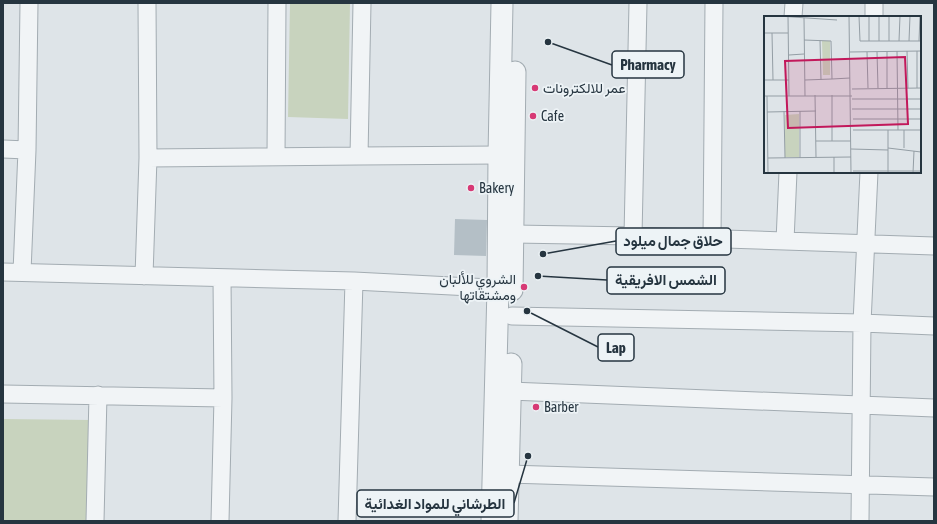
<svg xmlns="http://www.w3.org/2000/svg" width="937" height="524" viewBox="0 0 937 524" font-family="'Asap Condensed',Vazirmatn,sans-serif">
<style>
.green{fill:#c8d3be}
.building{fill:#b4bfc6}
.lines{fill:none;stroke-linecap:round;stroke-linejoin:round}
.minor-casing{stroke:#a3acb2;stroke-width:19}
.tertiary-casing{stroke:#a3acb2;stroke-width:23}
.minor{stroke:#f1f4f6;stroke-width:17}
.tertiary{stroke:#f1f4f6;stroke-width:21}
.poi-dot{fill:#d73975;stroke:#edf3f6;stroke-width:1.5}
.labels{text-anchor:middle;stroke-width:3.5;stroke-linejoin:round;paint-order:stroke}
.poi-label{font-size:14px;fill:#263540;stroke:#edf3f6;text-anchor:start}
.inset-road{fill:none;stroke:#949ea5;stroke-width:1}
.view{fill:#c2185b;fill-opacity:0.15;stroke:#c2185b;stroke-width:2}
.inset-edge{fill:none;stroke:#263540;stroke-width:2}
.leader{fill:none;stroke:#263540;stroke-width:1.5}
.callout-dot{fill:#263540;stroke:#edf3f6;stroke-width:1.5}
.callout{fill:#edf3f6;stroke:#263540;stroke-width:1.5}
.callout-label{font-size:15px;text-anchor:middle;font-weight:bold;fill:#263540}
</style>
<rect width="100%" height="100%" fill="#dee4e8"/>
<path class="green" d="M290 3H350L348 119 288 117Z
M3 419 92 420 88 521H3Z"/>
<path class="building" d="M455 219 487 220 486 256 454 255Z"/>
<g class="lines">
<g class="minor-casing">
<path id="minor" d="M793 17 794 3
M874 17V3
M3 149 27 150
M276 156 277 3
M359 156 499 155
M148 158 359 156 362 3
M514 234 633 236 934 246
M633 236 638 3
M712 239 714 3
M785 241 788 172
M3 272 354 281 510 289
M22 272 27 150 29 3
M144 276 148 158 147 3
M512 316 862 323 934 326
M510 391 934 408
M3 394 223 398
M508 474 934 487
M95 521 98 395
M220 521 223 398 222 278
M347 521 354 281
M860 521 862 323 869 172"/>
</g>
<g class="tertiary-casing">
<path id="tertiary" d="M512 290 515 72
M492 521 498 288 499 155 502 3
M507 521 511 364"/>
</g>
<use href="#minor" class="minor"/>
<use href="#tertiary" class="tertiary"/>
</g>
<g class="poi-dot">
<circle cx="535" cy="88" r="4"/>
<circle cx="533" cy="116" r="4"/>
<circle cx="471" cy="188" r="4"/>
<circle cx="524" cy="287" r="4"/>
<circle cx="536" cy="407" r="4"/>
</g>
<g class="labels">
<g class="poi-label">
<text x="543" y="93">عمر للالكترونات</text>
<text x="541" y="121">Cafe</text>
<text x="479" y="193">Bakery</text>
<text x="516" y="284" text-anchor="end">الشروي للألبان<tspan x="516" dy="16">ومشتقاتها</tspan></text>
<text x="544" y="412">Barber</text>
</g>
</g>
<g transform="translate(764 16)">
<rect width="157" height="157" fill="#dee4e8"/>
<path d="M58 25H66V59H59ZM35 98V141H21V99Z" fill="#c8d3be"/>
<path class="inset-road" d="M14 0 73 4M24 0 25 80M85 0 87 157M95 0 96 25H157M105 0V25M125 0V25M40 2 41 80M0 17H24M8 17 9 64M40 24 67 25 68 63 41 64M56 24 57 64M115 25V0M135 25 136 0M145 25 146 0M155 25 156 0M133 35 134 114M143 35 144 72M153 35V72M85 36 157 35M103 36 104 72M113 36 114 72M25 39 40 38M68 63 86 62M0 64H25M123 72V35M88 73 157 72M51 79 52 141M68 79V125M0 80H88M3 80 4 157M88 83H157M88 93H157M20 95 21 142M36 95V142M3 96 52 95M89 103H157M89 114H157M140 114V132M52 125H87M124 132 157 136M87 133 124 134M70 141V157M4 142 87 141M89 155H157M124 157V114M149 157 150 135"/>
<path class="view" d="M141 41 144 108 24 112 21 45Z"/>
<rect width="157" height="157" class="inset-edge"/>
</g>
<path class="leader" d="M548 42L612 65M543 254L616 241M538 276L607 280M527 311L598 347M528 456L514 503"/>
<g class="callout-dot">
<circle cx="548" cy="42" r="4"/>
<circle cx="543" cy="254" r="4"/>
<circle cx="538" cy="276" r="4"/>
<circle cx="527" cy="311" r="4"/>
<circle cx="528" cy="456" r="4"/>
</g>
<g class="callout">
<rect x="612" y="51" width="72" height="27" rx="4"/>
<rect x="616" y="228" width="115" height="27" rx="4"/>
<rect x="607" y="267" width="118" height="27" rx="4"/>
<rect x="598" y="334" width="36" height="27" rx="4"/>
<rect x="357" y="490" width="157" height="27" rx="4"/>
</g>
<g class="callout-label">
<text x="648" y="70">Pharmacy</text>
<text x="673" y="246">حلاق جمال ميلود</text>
<text x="666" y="285">الشمس الافريقية</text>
<text x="616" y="353">Lap</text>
<text x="435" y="509">الطرشاني للمواد الغدائية</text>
</g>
<rect width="937" height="524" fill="none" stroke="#263540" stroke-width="8"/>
</svg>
